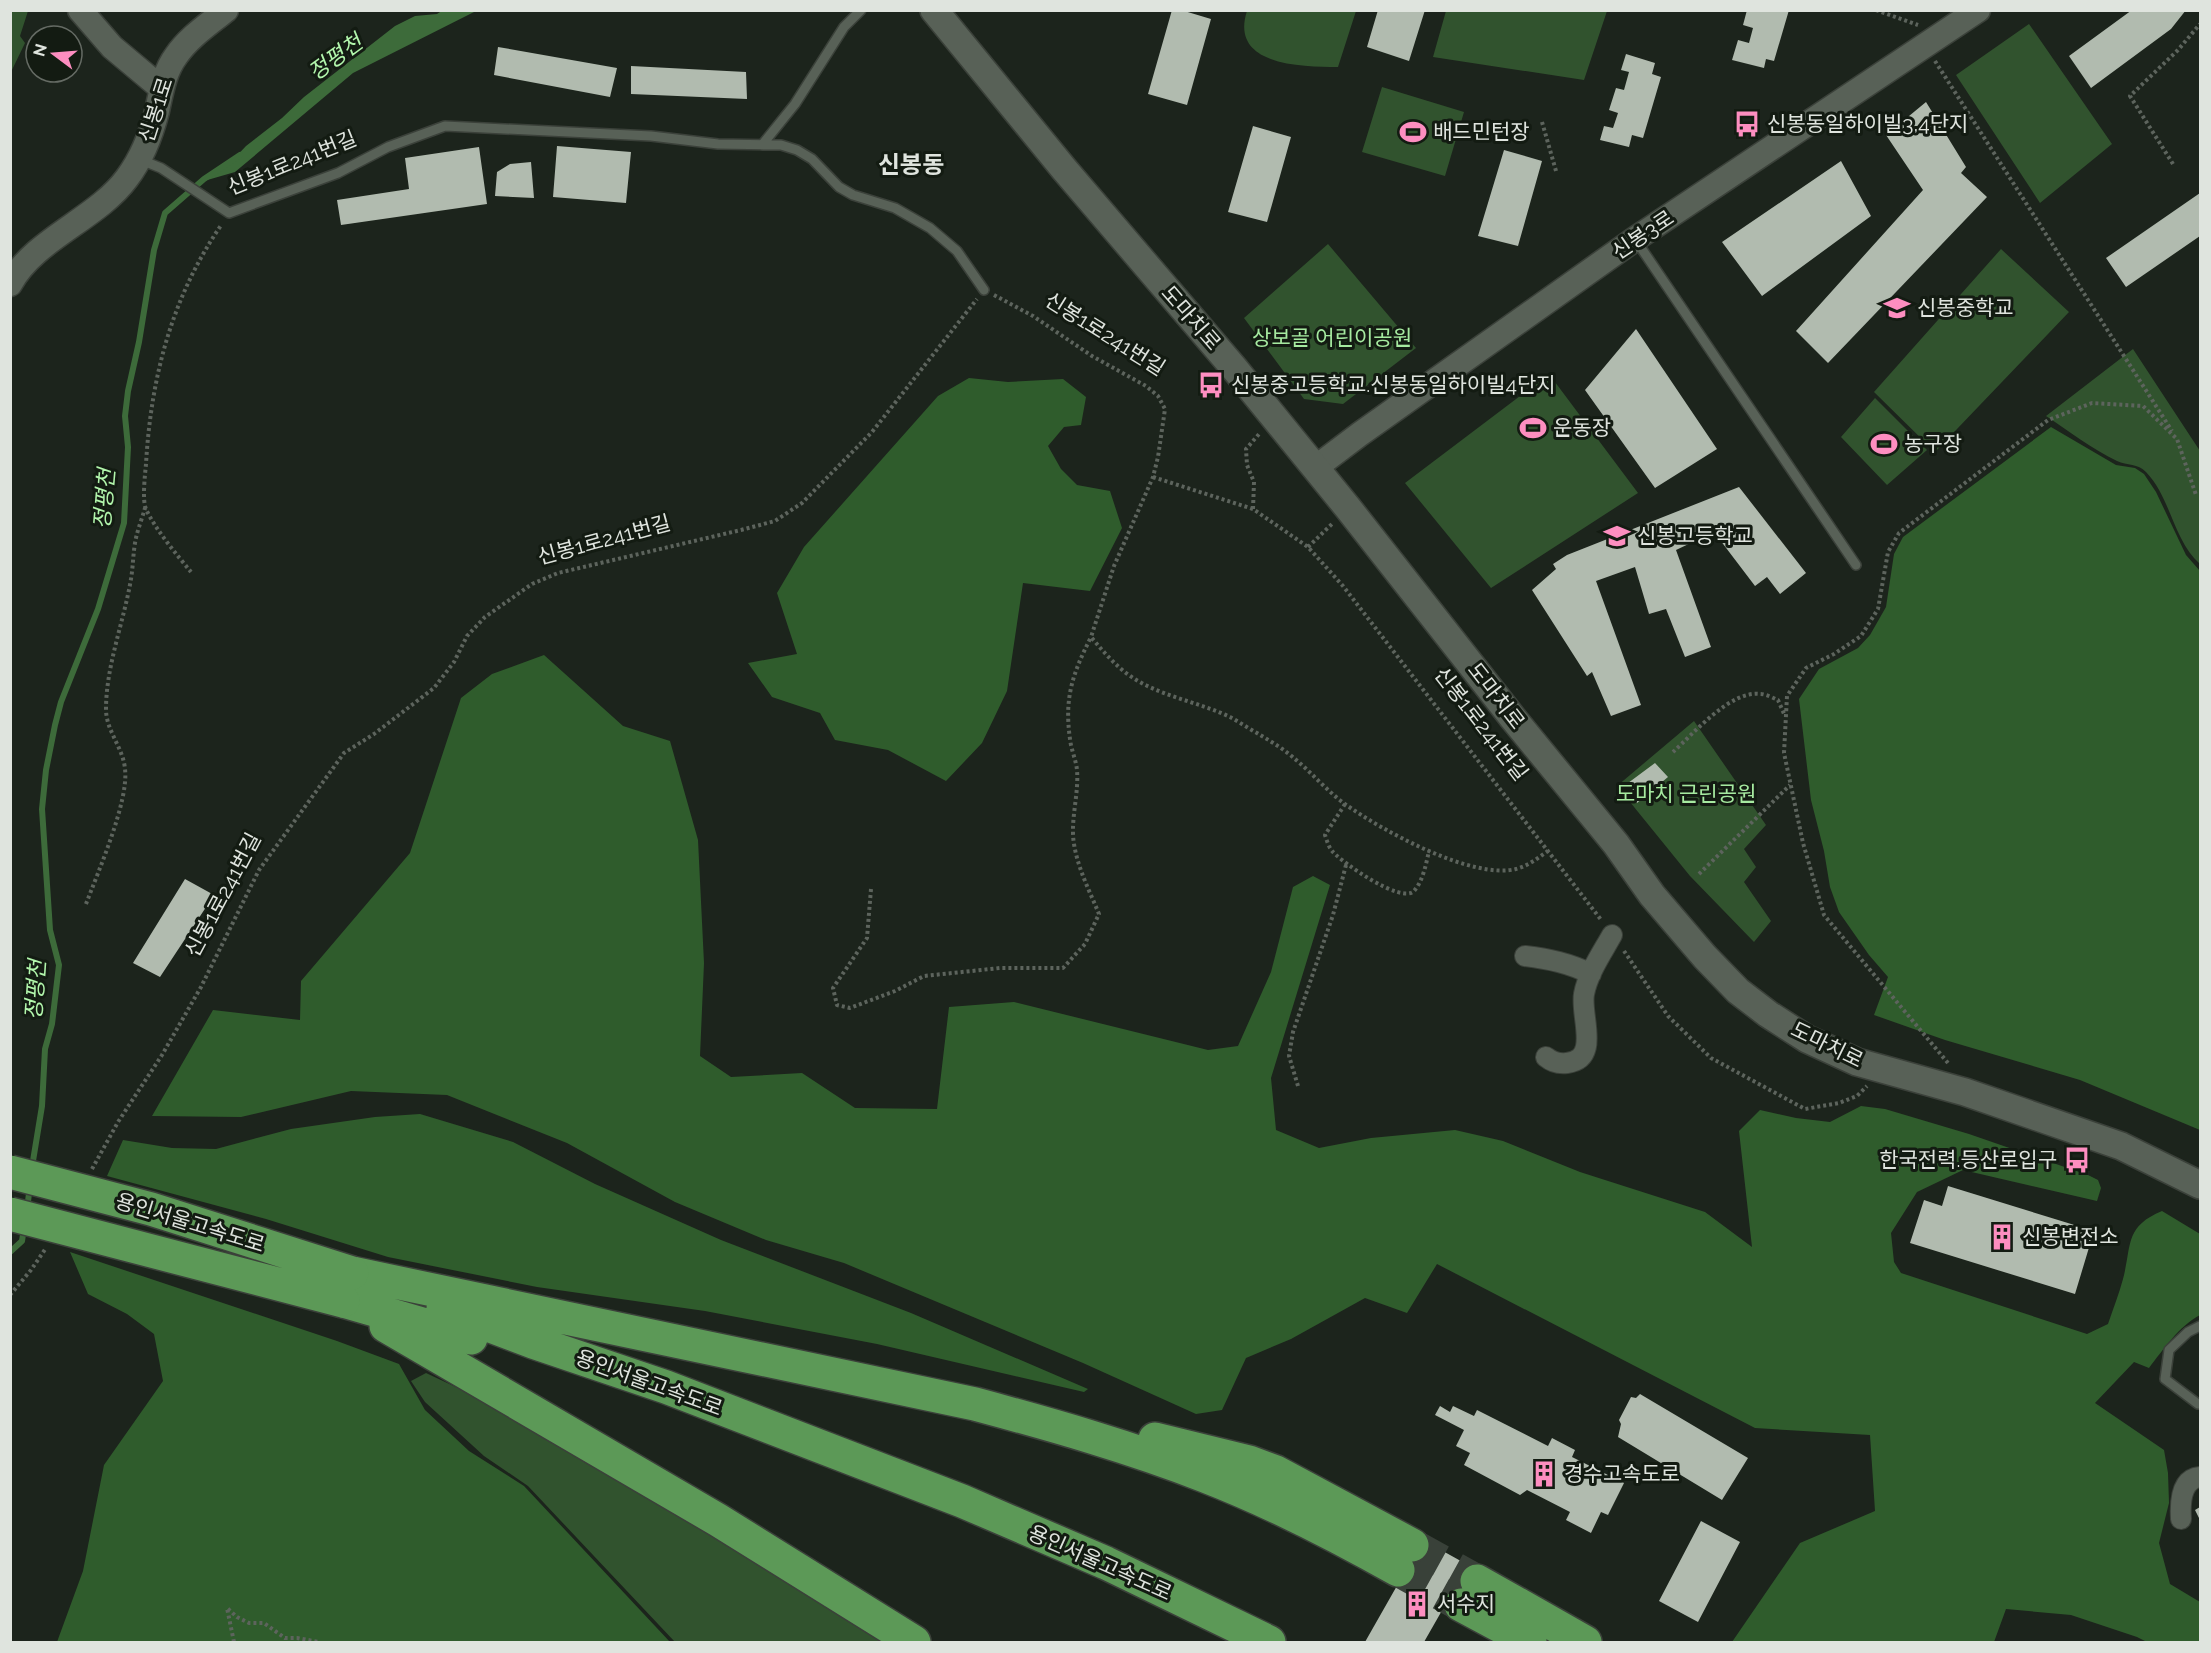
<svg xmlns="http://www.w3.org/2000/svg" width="2211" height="1653" viewBox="0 0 2211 1653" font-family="Raleway,'Noto Sans KR',sans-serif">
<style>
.green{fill:#31532e}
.forest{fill:#2f5c2c}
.water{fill:#3d6b3a}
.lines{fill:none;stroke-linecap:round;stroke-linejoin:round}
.stream{stroke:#3d6b3a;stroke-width:6}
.building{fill:#b1bbaf}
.motorway-tunnel{stroke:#394139;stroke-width:33;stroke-dasharray:33 16;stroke-linecap:butt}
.service-casing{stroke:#3b413a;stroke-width:12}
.minor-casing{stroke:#3b413a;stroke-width:22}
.tertiary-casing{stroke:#3b413a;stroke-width:27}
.secondary-casing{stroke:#3b413a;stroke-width:30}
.motorway-casing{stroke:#3b413a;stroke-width:36}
.path{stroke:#5d645d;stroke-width:4;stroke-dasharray:3 3;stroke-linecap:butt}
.service{stroke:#586157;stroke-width:9}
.minor{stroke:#586157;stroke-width:20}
.tertiary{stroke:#586157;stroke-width:24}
.secondary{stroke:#586157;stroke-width:27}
.motorway{stroke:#5c9957;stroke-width:33}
.motorway-bridge-casing{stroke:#3b413a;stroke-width:36;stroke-linecap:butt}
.motorway-bridge{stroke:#5c9957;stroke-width:33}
.labels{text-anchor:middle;stroke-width:6;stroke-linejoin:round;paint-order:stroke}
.street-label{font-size:21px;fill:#dfe4de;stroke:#131b12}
.poi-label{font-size:21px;fill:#dfe4de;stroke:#131b12;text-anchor:start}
.park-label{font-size:21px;fill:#a6eaa0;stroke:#131b12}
.water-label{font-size:22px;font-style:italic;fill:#b2f6ac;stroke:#131b12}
.quarter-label{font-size:24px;font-weight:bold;fill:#dfe4de;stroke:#131b12}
</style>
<rect width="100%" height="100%" fill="#1c241c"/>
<path class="green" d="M11 10 28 11 20 36 25 43 11 72Z
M1247 11V10L1356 11 1338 67C1302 67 1229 66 1247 11Z
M1446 11V10L1607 11 1584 80 1433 57Z
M2029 24 2112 144 2040 203 1956 75Z
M1382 87 1464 112 1445 176 1362 152Z
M1328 244 1416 348 1343 404 1304 399 1244 318Z
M2001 249 2069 312 1935 452 1874 392Z
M2133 349 2200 451V564C2173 540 2171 498 2146 472 2138 463 2127 466 2117 461 2092 449 2069 431 2046 416Z
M1549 374 1638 493 1491 588 1405 483Z
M1875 398 1927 450 1887 485 1841 437Z
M1694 721 1766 825 1744 849 1756 867 1744 882 1771 921 1754 942 1690 876 1617 786Z
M426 1373 562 1437 887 1642H675L528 1486 484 1456 425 1402 411 1381Z"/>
<path class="forest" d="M969 378 1008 382 1063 379 1086 397 1081 425 1064 427 1048 446 1061 469 1077 485 1110 491 1122 528 1090 591 1023 583 1007 691 982 743 946 781 888 750 835 740 820 713 772 697 748 663 797 654 777 593 804 547 938 396Z
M2051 427 2116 465 2135 468 2144 474 2156 492 2186 555 2200 571V1130L2080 1080 1945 1040 1874 1015 1888 977 1869 955 1839 912 1830 887 1824 851 1811 800 1799 699 1819 669 1858 648 1870 635 1886 607 1894 554 1903 537Z
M544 655 623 726 670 741 698 840 704 963 700 1056 731 1077 802 1073 855 1108 937 1109 949 1007 1014 1002 1208 1050 1238 1046 1271 972 1293 887 1313 876 1330 885 1271 1078 1276 1130 1319 1148 1371 1138 1455 1130 1503 1141 1580 1172 1705 1212 1752 1247 1739 1131 1760 1110 1796 1118 1830 1122 1861 1106 1885 1109 1969 1134 2088 1175 2098 1180 2101 1188 2097 1201 1963 1170 1917 1192 1891 1233 1894 1262 1901 1273 2087 1334 2108 1324C2113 1309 2119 1294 2123 1279 2132 1245 2124 1227 2162 1211L2200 1234V1315C2179 1326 2163 1350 2149 1368L2134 1362 2095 1403 2164 1450 2168 1473 2169 1503 2159 1543 2170 1584 2200 1602V1642H2147L2137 1637 2071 1615 2006 1609 1994 1642H1732L1800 1543 1875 1511 1870 1435 1755 1428 1437 1264 1407 1313 1365 1298 1291 1339 1246 1358 1222 1410 1196 1414 1083 1363 844 1263 766 1240 675 1202 567 1143 447 1095 351 1091 241 1117 152 1116 213 1010 300 1020 301 981 410 853 461 698 492 674Z
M420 1114 513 1142 595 1184 721 1240 911 1313 1088 1389 1084 1392 877 1344 705 1311 537 1287 388 1257 266 1219 107 1176 123 1140 172 1148 216 1149 291 1129 375 1117Z
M70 1252 337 1341 399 1364 425 1410 469 1451 524 1486 670 1642H57L83 1571 104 1465 163 1381 154 1334 127 1314 88 1294Z"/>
<path class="water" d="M443 10 476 11 353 73 235 172 197 183 228 165 246 146 282 118 304 97 395 26 415 16 437 14Z"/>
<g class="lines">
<path class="stream" d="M32 1167 42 1106 45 1049 52 1024 59 965 50 930 42 809 46 770 55 725 61 702 98 609 124 523 128 447 125 416 128 391 139 342 154 250 165 213 204 179 240 155
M27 1209 30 1186
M10 1252 22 1241 24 1228"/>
</g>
<path class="building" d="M1172 10H1181L1211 19 1187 105 1148 94Z
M1378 10H1425L1409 61 1367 47Z
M1747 10H1789L1774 61 1766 59 1764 68 1732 60 1738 40 1749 43 1753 28 1743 25Z
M2132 10H2186L2171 29 2091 88 2069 56Z
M498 47 617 68 610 97 494 75Z
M1626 54 1655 63 1652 74 1661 77 1643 138 1632 135 1629 147 1600 140 1604 126 1613 128 1618 113 1609 110 1616 88 1624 90 1629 72 1621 70Z
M631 66 746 72 747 99 631 94Z
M1926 102 1966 167 1961 173 1987 197 1828 363 1796 331 1923 190 1886 135Z
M1253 126 1291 137 1267 222 1228 212Z
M557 146 631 152 626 203 553 197Z
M479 147 487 204 341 225 337 200 409 189 405 158Z
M1504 150 1542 161 1518 246 1478 236Z
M1841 161 1871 216 1762 296 1722 242Z
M531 162 534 198 495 196 497 172 510 164Z
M2200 193V236L2126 287 2106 258Z
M1636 329 1717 449 1655 488 1585 390Z
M1739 487 1806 573 1780 594 1767 577 1755 586 1714 532 1676 550 1711 647 1685 657 1666 609 1649 614 1635 567 1596 581 1641 705 1611 716 1592 672 1587 676 1532 590 1556 569 1553 564 1567 555Z
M1655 763 1668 777 1637 803 1624 786Z
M185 879 214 895 160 977 133 963Z
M1948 1186 2094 1231 2075 1294 1910 1243 1924 1200 1942 1206Z
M1640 1394 1748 1458 1722 1500 1618 1437 1621 1424 1619 1420 1631 1397 1636 1398Z
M1440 1406 1450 1412 1453 1406 1474 1416 1477 1410 1548 1446 1552 1438 1575 1450 1572 1457 1624 1483 1608 1515 1601 1512 1591 1533 1566 1520 1570 1512 1527 1490 1520 1495 1464 1465 1470 1453 1456 1446 1464 1430 1435 1415Z
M2200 1507V1520L2195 1510Z
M1701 1521 1740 1542 1698 1622 1659 1601Z
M1423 1540 1468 1565 1424 1642H1365Z"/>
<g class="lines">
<path class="motorway-tunnel" d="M1412 1545 1477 1581
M1398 1570 1461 1605"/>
<g class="service-casing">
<path id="service" d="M762 145 795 104 844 27 861 10
M141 160 161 168 229 213 338 173 388 147 445 126 651 136 718 144 781 145 797 150 812 159 839 187 853 195 895 208 930 228 957 251 984 290
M1635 239 1856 565
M2198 1404 2165 1379 2169 1350 2188 1332 2200 1326"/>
</g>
<g class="minor-casing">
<path id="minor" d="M1525 956C1549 959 1569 963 1591 974
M1546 1057C1552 1062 1559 1064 1567 1063 1601 1059 1580 1016 1584 994 1588 973 1602 953 1612 935
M2181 1519C2180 1503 2181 1479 2200 1477"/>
</g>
<g class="tertiary-casing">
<path id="tertiary" d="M80 10 112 47 161 88
M10 284C34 239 97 219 127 178 142 158 151 135 157 111 161 93 164 72 176 56 189 37 209 24 226 10
M1315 468 1360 434 1635 239 1978 10"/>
</g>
<g class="secondary-casing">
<path id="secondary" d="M934 10 1064 169 1234 368 1348 508 1512 717 1616 844 1652 895 1705 957 1738 991 1768 1014 1807 1039 1857 1062 1965 1092 2121 1146 2200 1185"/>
</g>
<g class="motorway-casing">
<path id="motorway" d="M352 1273 975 1404C1053 1425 1130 1447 1205 1476 1272 1502 1336 1535 1398 1570
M343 1301 471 1338
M443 1308 533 1342 666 1387 962 1501 1106 1563 1269 1642
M386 1326 718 1520 914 1642
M1155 1439 1249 1462 1276 1472 1412 1545
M1477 1581 1585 1642
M1461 1605 1530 1642"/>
</g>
<path class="path" d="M1876 10 1918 25
M1935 61 2172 431
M1542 122 1556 171
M2173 164 2130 96 2178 50 2200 24
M994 295 1033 316 1092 356 1146 386 1158 396 1165 409 1158 457 1153 477 1114 566 1091 637C1102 650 1112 662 1126 673 1156 696 1197 701 1230 717 1239 722 1248 728 1257 733 1270 741 1284 749 1295 759 1312 773 1327 791 1345 804 1381 830 1472 880 1516 869 1528 866 1538 858 1548 851
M1153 477 1253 509 1308 547 1343 586 1602 921
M1253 509 1254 482 1247 465 1246 449 1260 433
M1308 547 1333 523
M191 572C177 555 155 529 146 509 142 500 145 475 146 464 151 377 172 296 222 224
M1673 752C1694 733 1731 690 1760 694 1766 694 1773 698 1778 700L1785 716
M1345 804 1325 835C1327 841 1329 848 1333 852 1343 863 1401 904 1414 891 1423 881 1426 864 1429 851
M1699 874 1790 785
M871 889 867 938 833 988 837 1005 850 1008 895 991 924 976 1000 968H1063L1085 944 1099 914C1090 892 1078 869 1074 844 1070 820 1079 795 1077 770 1076 760 1071 749 1070 739 1064 697 1073 673 1091 637
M86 904C98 872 129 801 125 769 123 747 106 731 106 709 106 666 124 621 131 579 133 567 133 555 135 543 137 531 142 519 145 508
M1624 951 1668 1016 1711 1058 1805 1109 1839 1103 1857 1096 1867 1086
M1948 1063 1824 915 1803 843 1784 753 1787 696 1806 668 1834 654 1861 636 1878 609 1888 552 1899 533 2048 420 2092 403 2143 406 2177 439 2196 495
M1298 1086 1289 1056 1293 1032 1333 915 1346 865
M92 1169 118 1122 162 1055 201 987 259 870 344 753 374 734 434 688 454 662 467 636 485 617 532 584 558 573 741 530 775 521 802 503 872 432 977 299
M10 1295 31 1270 46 1248
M234 1642 227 1608 237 1617 249 1623H264L285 1638H297L319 1642"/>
<use href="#service" class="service"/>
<use href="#minor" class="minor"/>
<use href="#tertiary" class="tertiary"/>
<use href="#secondary" class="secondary"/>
<use href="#motorway" class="motorway"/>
<g class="motorway-bridge-casing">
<path id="motorway-bridge" d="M10 1172 151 1209 352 1273
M10 1214 343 1301"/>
</g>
<use href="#motorway-bridge" class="motorway-bridge"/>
</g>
<defs>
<g id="bus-bare" transform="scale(2.07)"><path d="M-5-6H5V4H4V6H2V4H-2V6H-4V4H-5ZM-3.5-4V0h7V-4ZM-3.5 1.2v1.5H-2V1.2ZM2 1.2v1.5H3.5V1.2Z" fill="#fd8ec0" stroke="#131b12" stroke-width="2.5" paint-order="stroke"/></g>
<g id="stadium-bare" transform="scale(2.07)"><path d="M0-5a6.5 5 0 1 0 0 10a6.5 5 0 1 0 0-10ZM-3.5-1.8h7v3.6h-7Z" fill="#fd8ec0" stroke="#131b12" stroke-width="2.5" paint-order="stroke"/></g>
<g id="school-bare" transform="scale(2.07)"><path d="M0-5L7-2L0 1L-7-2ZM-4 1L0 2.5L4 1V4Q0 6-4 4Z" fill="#fd8ec0" stroke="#131b12" stroke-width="2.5" paint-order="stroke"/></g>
<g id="building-bare" transform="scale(2.07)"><path d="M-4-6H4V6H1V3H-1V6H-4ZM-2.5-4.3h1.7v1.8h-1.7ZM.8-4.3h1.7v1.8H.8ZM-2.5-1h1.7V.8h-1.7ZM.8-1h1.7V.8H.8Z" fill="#fd8ec0" stroke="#131b12" stroke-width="2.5" paint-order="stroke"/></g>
</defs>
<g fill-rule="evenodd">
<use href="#bus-bare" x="1747" y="124"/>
<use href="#stadium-bare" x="1413" y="132"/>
<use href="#school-bare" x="1897" y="308"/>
<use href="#bus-bare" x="1211" y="385"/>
<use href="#stadium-bare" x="1533" y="428"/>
<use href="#stadium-bare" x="1884" y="444"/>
<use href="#school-bare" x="1617" y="536"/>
<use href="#bus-bare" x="2077" y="1160"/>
<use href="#building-bare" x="2002" y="1237"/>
<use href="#building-bare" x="1544" y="1474"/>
<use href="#building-bare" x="1417" y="1604"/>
</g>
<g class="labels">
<g class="street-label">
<text transform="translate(156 110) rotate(-72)" y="7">신봉1로</text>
<text transform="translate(292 163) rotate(-22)" y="7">신봉1로241번길</text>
<text transform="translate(1643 235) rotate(-34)" y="7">신봉3로</text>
<text transform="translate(1191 318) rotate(49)" y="7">도마치로</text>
<text transform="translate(1105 334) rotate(32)" y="7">신봉1로241번길</text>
<text transform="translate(604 540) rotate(-15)" y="7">신봉1로241번길</text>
<text transform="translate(1496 696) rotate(52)" y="7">도마치로</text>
<text transform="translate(1481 724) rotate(52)" y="7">신봉1로241번길</text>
<text transform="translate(223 895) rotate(-62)" y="7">신봉1로241번길</text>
<text transform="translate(1827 1045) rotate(26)" y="7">도마치로</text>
<text transform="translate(190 1223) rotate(17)" y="7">용인서울고속도로</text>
<text transform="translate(649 1383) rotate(20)" y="7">용인서울고속도로</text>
<text transform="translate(1100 1563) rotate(24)" y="7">용인서울고속도로</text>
</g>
<g class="poi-label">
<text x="1767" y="131">신봉동일하이빌3,4단지</text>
<text x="1433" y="139">배드민턴장</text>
<text x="1917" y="315">신봉중학교</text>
<text x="1231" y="392">신봉중고등학교.신봉동일하이빌4단지</text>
<text x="1553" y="435">운동장</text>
<text x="1904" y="451">농구장</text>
<text x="1637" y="543">신봉고등학교</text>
<text x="2057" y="1167" text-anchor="end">한국전력.등산로입구</text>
<text x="2022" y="1244">신봉변전소</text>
<text x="1564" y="1481">경수고속도로</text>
<text x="1437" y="1611">서수지</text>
</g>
<g class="park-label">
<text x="1332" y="345">상보골 어린이공원</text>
<text x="1686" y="801">도마치 근린공원</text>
</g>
<g class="water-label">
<text transform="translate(335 57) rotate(-36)" y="8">정평천</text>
<text transform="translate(104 499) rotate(-85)" y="8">정평천</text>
<text transform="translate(35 990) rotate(-86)" y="8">정평천</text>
</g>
<g class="quarter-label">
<text x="911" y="173">신봉동</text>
</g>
</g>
<rect width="2211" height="1653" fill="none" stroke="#dfe4de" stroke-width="24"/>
<g transform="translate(54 54) rotate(286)"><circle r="28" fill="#131b12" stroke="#656b64" stroke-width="1.5"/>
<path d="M0-4.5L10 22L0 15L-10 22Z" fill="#fd8ec0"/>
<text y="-9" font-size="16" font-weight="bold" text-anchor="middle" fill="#dfe4de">N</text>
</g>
</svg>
